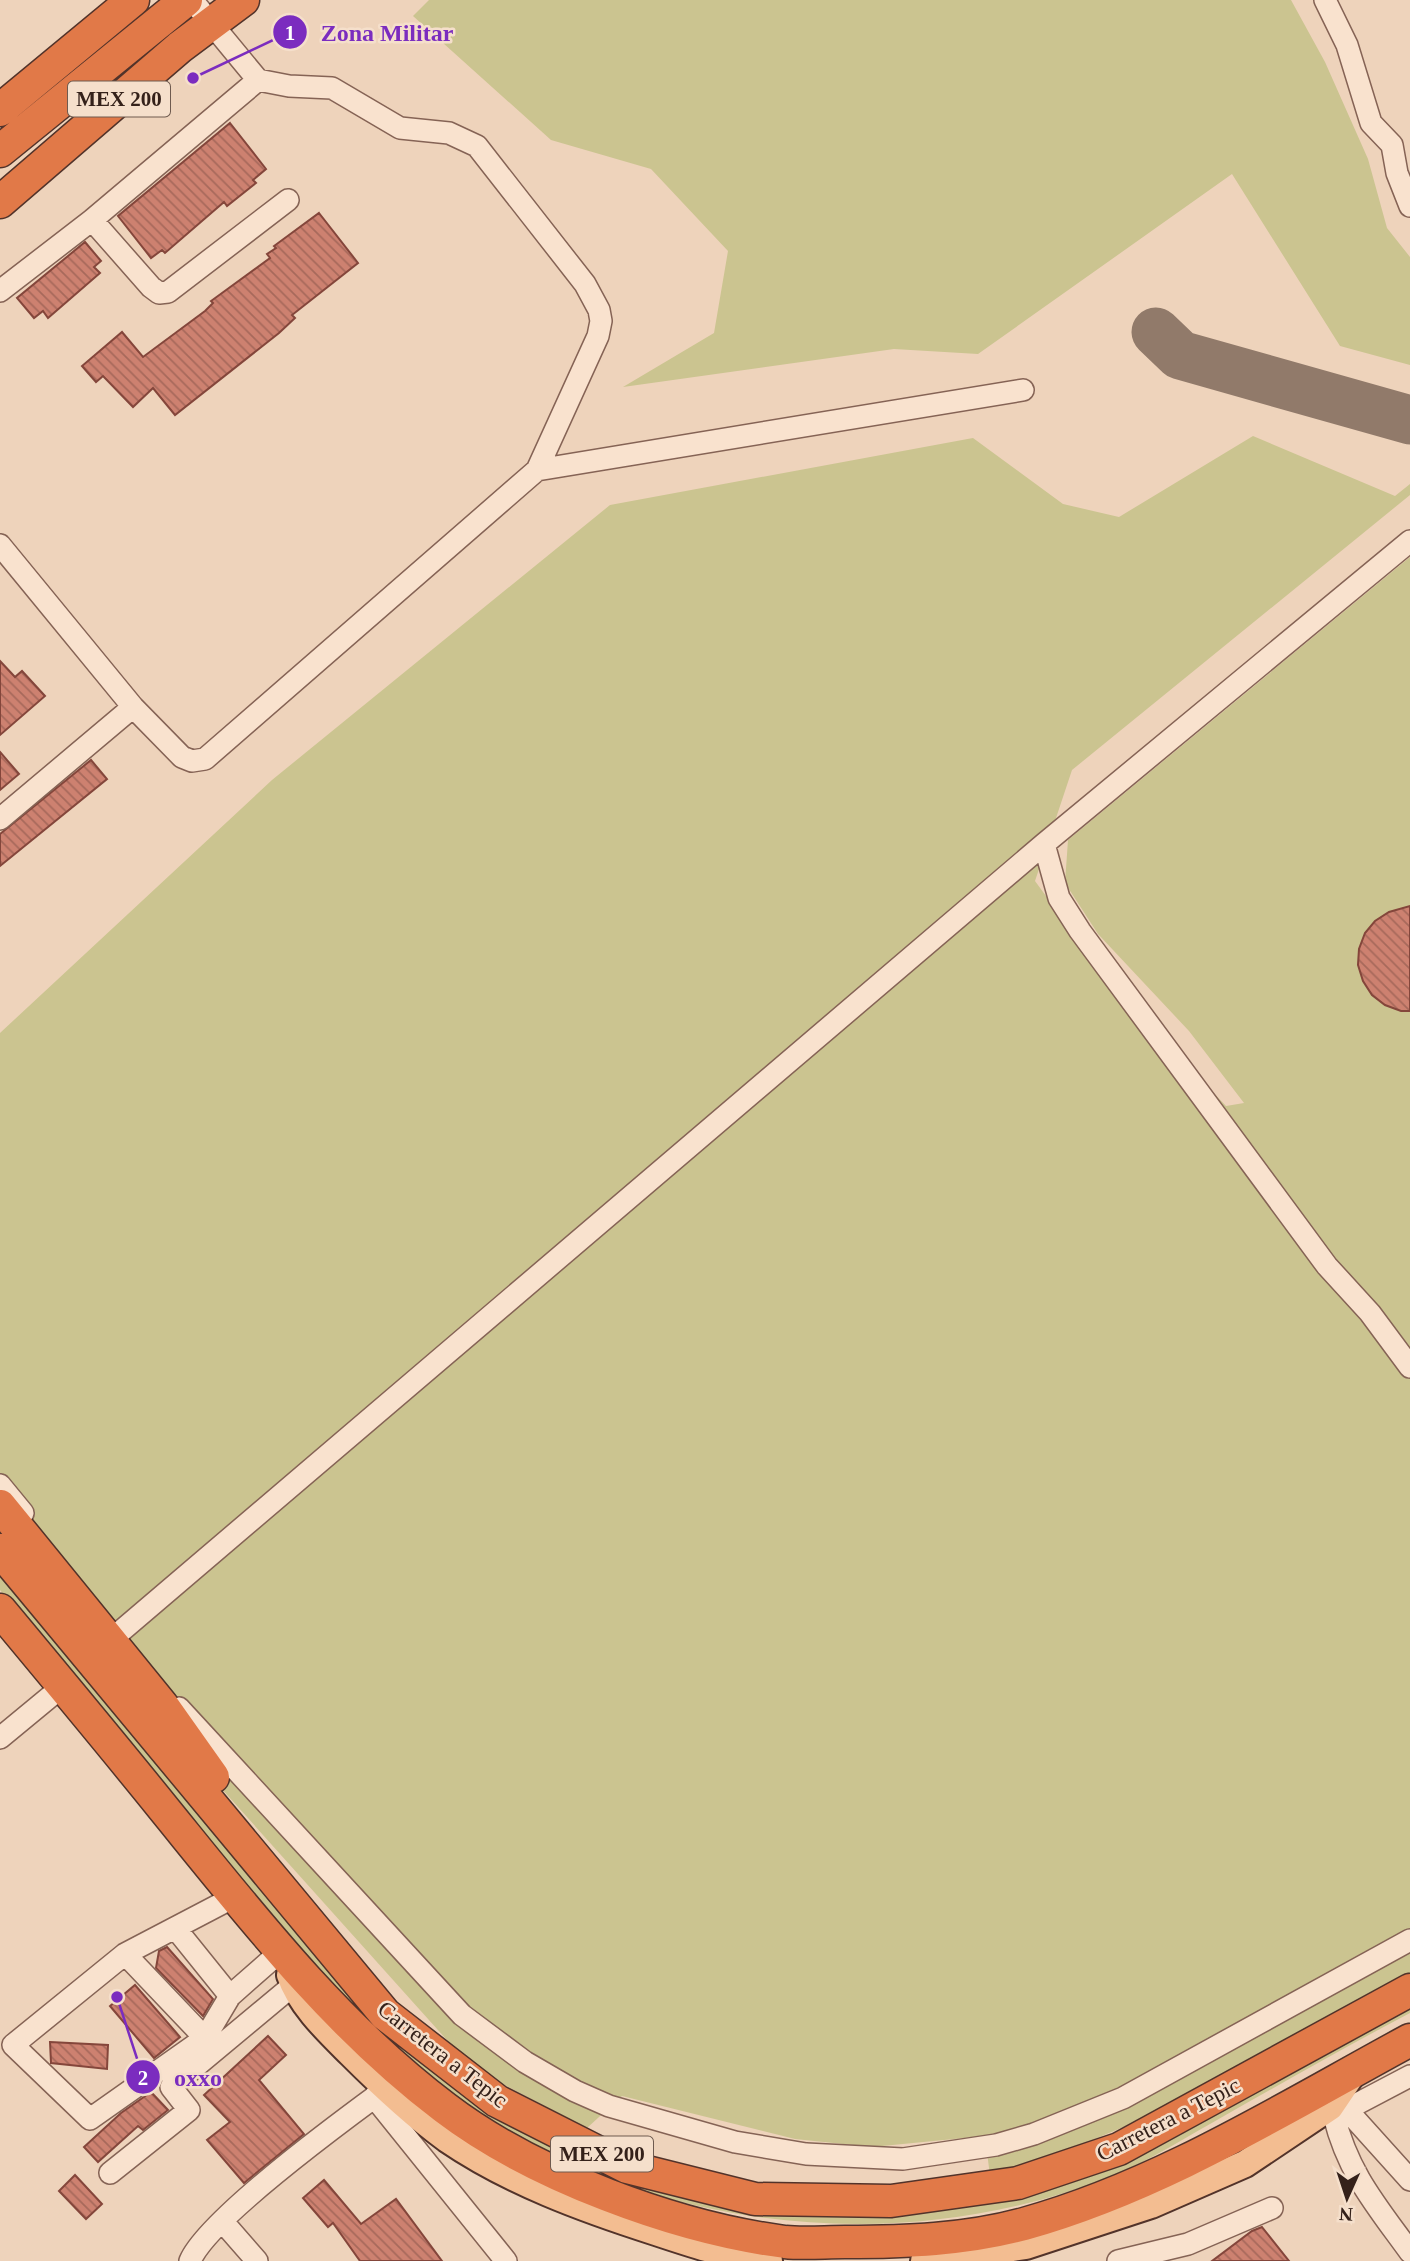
<svg xmlns="http://www.w3.org/2000/svg" width="1410" height="2261" viewBox="0 0 1410 2261" font-family="'Times New Roman',serif">
<style>
.green{fill:#cbc490}
.lines{fill:none;stroke-linecap:round;stroke-linejoin:round}
.taxiway{stroke:#917a6a;stroke-width:49}
.building{fill:url(#building-back-hatch);stroke:#84463b;stroke-width:2}
.minor-casing{stroke:#856355;stroke-width:24}
.major-casing{stroke:#52332a;stroke-width:30}
.highway-casing{stroke:#52332a;stroke-width:35}
.minor{stroke:#f9e2ce;stroke-width:21}
.major{stroke:#f3bd91;stroke-width:26}
.highway{stroke:#e17948;stroke-width:32}
.labels{text-anchor:middle;stroke-width:5;stroke-linejoin:round;paint-order:stroke}
.shield{fill:#f5dfcb;stroke:#6e5a4f;stroke-width:2}
.shield-label{font-size:21px;font-weight:bold;fill:#34211a}
.street-label{font-size:23px;fill:#34211a;stroke:#f5dfcb}
.leader{fill:none;stroke:#7b2cbf;stroke-width:2.5}
.callout-dot{fill:#7b2cbf;stroke:#f5dfcb;stroke-width:2.5}
.mark-label{font-size:21px;text-anchor:middle;font-weight:bold;fill:#fff}
.callout-label{font-size:24px;text-anchor:middle;font-weight:bold;fill:#7b2cbf;stroke:#f5dfcb;stroke-width:5;stroke-linejoin:round;paint-order:stroke}
</style>
<defs>
<pattern id="building-back-hatch" width="6" height="6" patternUnits="userSpaceOnUse" patternTransform="scale(1.75)"><rect width="6" height="6" fill="#cd8170"/><path d="M-1 5l2 2M0 0l6 6M5-1l2 2" fill="none" stroke="#a7695b"/></pattern>
</defs>
<rect width="100%" height="100%" fill="#eed3bb"/>
<path class="green" d="M429 0H1291L1325 62 1368 159 1387 228 1410 257V365L1340 346 1232 174 978 354 894 349 623 387 714 333 728 251 651 169 551 140 413 16Z
M1253 436 1395 496 1410 484V495L1072 770 1035 881 1108 981 1226 1106 1244 1103 1189 1031 1098 934 1065 883 1068 840 1410 557V1981L1224 2085 1030 2166 990 2176 985 2136 872 2147 795 2139 622 2096 587 2128 472 2068 203 1768 0 1524V1033L272 780 610 505 973 438 1063 504 1119 517Z
M0 1567 422 2056 701 2194 979 2201 1410 1998V2013C1347 2046 1286 2081 1224 2116 1188 2136 1151 2160 1112 2176 899 2261 645 2232 458 2099 408 2064 365 2020 324 1976L0 1590Z"/>
<g class="lines">
<path class="taxiway" d="M1156 332 1180 355 1410 420"/>
</g>
<path class="building" d="M230 123 266 169 253 180 256 183 227 206 224 202 165 253 162 250 151 258 118 216Z
M319 213 358 263 292 315 295 318 279 333 175 415 153 388 133 407 103 376 96 382 82 366 122 332 143 357 205 311 213 303 211 301 270 258 267 254 276 248 274 246Z
M85 242 101 261 94 267 100 273 48 318 43 311 34 318 17 298Z
M0 661 15 677 22 671 45 696 0 735Z
M0 752 19 774 0 790Z
M91 760 107 779 0 866V834Z
M1410 906V1011H1401L1385 1005 1372 995 1363 981 1358 965 1359 949 1365 933 1375 921 1389 912Z
M167 1947 213 1999 203 2016 156 1968 159 1951Z
M135 1985 180 2037 154 2058 110 2006Z
M268 2036 286 2055 259 2080 304 2134 244 2183 207 2140 230 2122 204 2095Z
M50 2042 108 2045 107 2069 51 2063Z
M151 2092 168 2110 143 2130 138 2126 98 2162 84 2147 121 2113Z
M75 2175 102 2204 86 2219 59 2191Z
M324 2180 361 2224 396 2199 442 2261H360L333 2223 328 2227 303 2198Z
M1262 2227 1289 2261H1212L1252 2231Z"/>
<g class="lines">
<g class="minor-casing">
<path id="minor" d="M1325 0 1347 45 1371 123 1392 145 1397 173 1410 206
M92 220 151 287 159 293 168 292 288 200
M0 291 92 220 258 80 192 0
M537 470 1023 390
M0 545 133 707 182 757 192 761 205 759 537 470 598 336 601 321 599 310 585 284 477 146 449 133 400 128 332 88 289 86 258 80
M0 819 133 707
M1044 844 1059 898 1080 931 1327 1266 1370 1313 1410 1367
M0 1485 23 1513
M120 1632 1044 844 1410 541
M179 1708 462 2015 525 2062 575 2091 609 2106 735 2142 806 2154 903 2159 996 2145 1034 2134 1123 2098 1410 1940
M0 1738 63 1686
M234 1897 125 1954 13 2045 90 2119 205 2038 230 1996 280 1952
M176 1929 230 1996
M125 1954 205 2038
M374 2097 506 2261
M1330 2106 1334 2116 1410 2076
M1347 2110 1410 2180
M1334 2116C1348 2173 1376 2205 1410 2252
M110 2173 189 2110 171 2087 303 1977
M223 2222 257 2261
M190 2261C208 2218 354 2112 398 2080
M1118 2261 1188 2244 1272 2208"/>
</g>
<g class="major-casing">
<path id="major" d="M290 1975C300 2005 329 2032 351 2054 381 2084 413 2114 447 2139 510 2182 584 2209 656 2232 692 2244 731 2257 769 2261
M924 2261 1026 2246 1151 2205 1245 2164 1330 2107 1355 2070"/>
</g>
<g class="highway-casing">
<path id="highway" d="M0 110 133 0
M0 151 186 0
M0 202 180 47 243 0
M0 1506 162 1705 213 1777
M0 1550 385 2014 497 2101 627 2167 755 2199 891 2201 1018 2183 1119 2149 1410 1990
M0 1610C55 1676 110 1742 164 1809 250 1915 335 2025 445 2108 533 2175 676 2228 785 2242 804 2244 825 2242 845 2242 904 2242 966 2240 1024 2224 1161 2186 1286 2107 1410 2040"/>
</g>
<use href="#minor" class="minor"/>
<use href="#major" class="major"/>
<use href="#highway" class="highway"/>
</g>
<g class="labels">
<g class="shield">
<rect x="68" y="81.5" width="102" height="35" rx="5"/>
<rect x="551" y="2136.5" width="102" height="35" rx="5"/>
</g>
<g class="shield-label">
<text x="119" y="106">MEX 200</text>
<text x="602" y="2161">MEX 200</text>
</g>
<g class="street-label">
<text transform="translate(443 2054) rotate(38)" y="8">Carretera a Tepic</text>
<text transform="translate(1168 2119) rotate(-27)" y="8">Carretera a Tepic</text>
</g>
</g>
<path class="leader" d="M193 78L290 32M117 1997L143 2077"/>
<g class="callout-dot">
<circle cx="193" cy="78" r="7"/>
<circle cx="117" cy="1997" r="7"/>
<circle cx="290" cy="32" r="18"/>
<circle cx="143" cy="2077" r="18"/>
</g>
<g class="mark-label">
<text x="290" y="40">1</text>
<text x="143" y="2085">2</text>
</g>
<g class="callout-label">
<text x="387" y="41">Zona Militar</text>
<text x="198" y="2086">oxxo</text>
</g>
<g transform="translate(1347 2198) rotate(183)" stroke="#f5dfcb" stroke-width="5" paint-order="stroke">
<path d="M0-5L12 26L0 18L-12 26Z" fill="#34211a"/>
<text y="-10" font-size="19" font-weight="bold" text-anchor="middle" fill="#34211a">N</text>
</g>
</svg>
